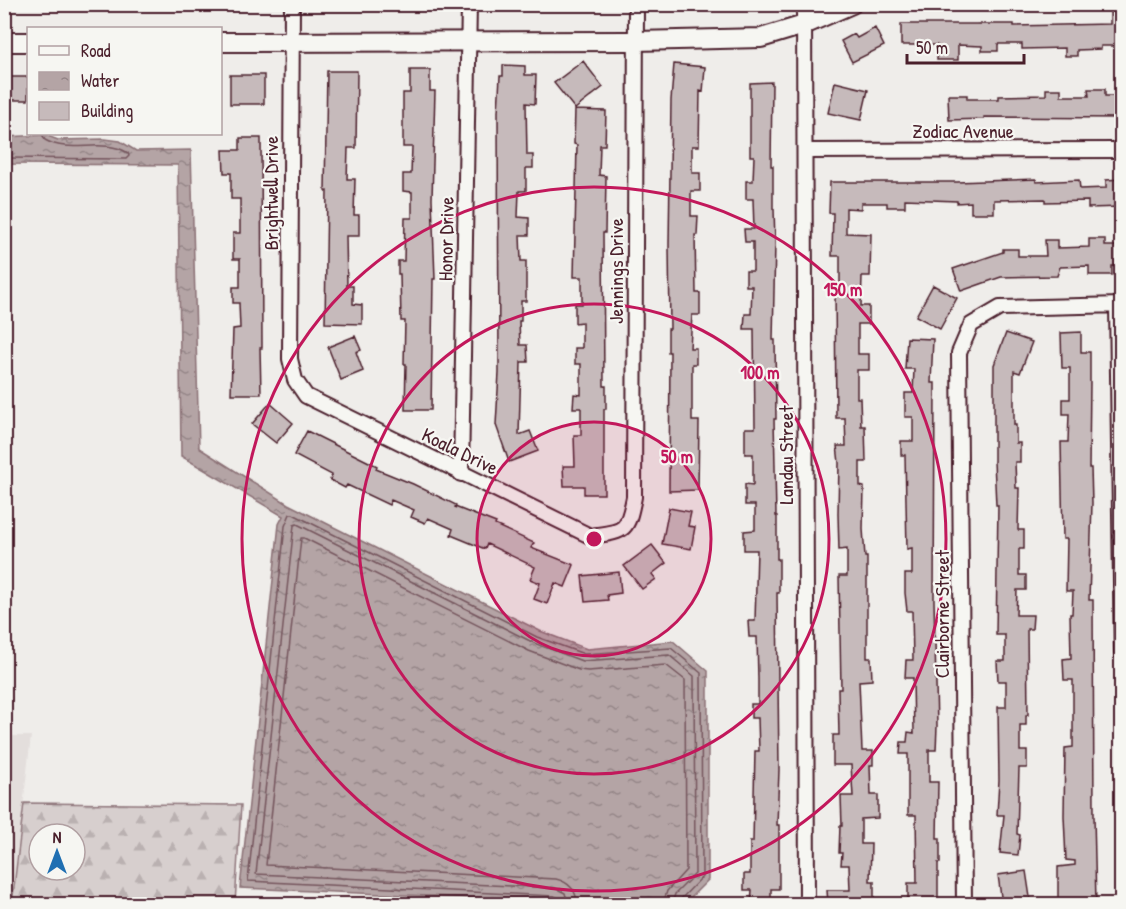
<svg xmlns="http://www.w3.org/2000/svg" width="1126" height="909" viewBox="0 0 1126 909" font-family="'Patrick Hand',sans-serif">
<style>
.built{fill:#e3dedc}
.forest{fill:url(#forest-firs);stroke:#90777c;stroke-width:1.5;fill-rule:evenodd}
.water{fill:url(#water-ripples);stroke:#8a6f74;stroke-width:1.5}
.lines{fill:none;stroke-linecap:round;stroke-linejoin:round}
.shore{stroke:#74545c;stroke-width:1.5}
.building{fill:#c6babb;stroke:#4a1f2b;stroke-width:1.5}
.minor-casing{stroke:#4a1f2b;stroke-width:18}
.tertiary-casing{stroke:#4a1f2b;stroke-width:22}
.minor{stroke:#f6f6f2;stroke-width:14}
.tertiary{stroke:#f6f6f2;stroke-width:18}
.ring{fill:none;stroke:#c2185b;stroke-width:3}
.labels{text-anchor:middle;stroke-width:4.5;stroke-linejoin:round;paint-order:stroke}
.street-label{font-size:20px;fill:#4a1f2b;stroke:#f6f6f2}
.centre{fill:#c2185b;stroke:#f6f6f2;stroke-width:3}
.ring-label{font-size:18px;text-anchor:middle;font-weight:bold;fill:#c2185b;stroke:#f6f6f2;stroke-width:4.5;stroke-linejoin:round;paint-order:stroke}
</style>
<defs>
<pattern id="forest-firs" width="22" height="20" patternUnits="userSpaceOnUse" patternTransform="scale(1.5)"><rect width="22" height="20" fill="#d7cfce"/><path d="M5 1l3.5 6h-7zM16 11l3.5 6h-7z" fill="#bab1b1"/></pattern>
<pattern id="water-ripples" width="26" height="14" patternUnits="userSpaceOnUse" patternTransform="scale(1.5)"><rect width="26" height="14" fill="#b4a4a5"/><path d="M2 4q2-2 4 0t4 0M15 11q2-2 4 0t4 0" fill="none" stroke="#948587"/></pattern>
</defs>
<rect width="100%" height="100%" fill="#efedea"/>
<filter id="ink" filterUnits="userSpaceOnUse"><feTurbulence type="fractalNoise" baseFrequency=".0167" numOctaves="2"/><feDisplacementMap in="SourceGraphic" scale="12" xChannelSelector="R" yChannelSelector="G"/><feConvolveMatrix kernelMatrix="1 2 1 2 8 2 1 2 1" color-interpolation-filters="sRGB"/></filter>
<g filter="url(#ink)">
<path class="built" d="M5 736H31L12 904H4Z"/>
<path class="forest" d="M24 803 241 805 235 904H12ZM39 834H75V870H39Z"/>
<path class="water" d="M45 135 58 140 105 139 120 141 136 151 191 150 199 448 288 504 540 631 587 649 673 641 708 671V880L684 904H621L240 888 279 524 283 516 181 456 178 165 5 164V137Z"/>
<g class="lines">
<path class="shore" d="M4 158 126 159 129 156 128 153C103 137 71 155 45 140L42 134
M561 904 560 899 554 896 248 881 285 526 290 514H293L537 637 584 654 671 648 701 673 702 877 681 899 680 904
M568 904 565 893 555 888 256 874 294 525 297 524 534 643 582 661 669 655 694 676 695 874 675 894 672 904
M577 904C577 891 569 882 556 879L266 865 301 538H304L529 651 579 670 588 671 666 665 685 680 686 870 667 891 663 904"/>
</g>
<path class="building" d="M1110 4H1122V46H1101V49L1077 50V56H1065V48L1022 49V44H998V51H982V46L958 45V60H937V45H901V24H1014V26L1110 24Z
M875 28 884 46 852 62 841 41 854 34 857 38Z
M583 61 603 87 575 109 554 83Z
M674 64 705 67 703 92 700 91 699 146H692V173H700V191H691V216H698L697 235H695L696 293H700V315H692L690 348H696V364H692V421H699L698 490 669 491 670 352H668V329H670L669 245 671 100Z
M503 65 525 66V75H536L535 104 526 103 527 155H533V168H526V191H519L518 217 529 218V235H520L521 261H526V301H521V321H519L520 345H527L528 362H521L519 435 530 431 538 451 509 462 496 425 499 373 498 112 500 76H503Z
M410 70H430V91H435L432 199 435 279H433L431 410H405L406 364H404L405 321H401L400 274H398V261H404L405 218H412V192L403 191V174H411L412 147H403V93H410Z
M327 71H357L356 148H348L347 179H355L354 215H359V236H346L347 286H353V304L362 305V324L325 323 327 191H325Z
M230 75H264V104H230Z
M4 77H28V100H5Z
M772 82 771 166H773V209H774L775 242 773 340H775L776 419H774L776 516H777V559H779V593H777L779 770 777 825H779V889H771V904H751L752 890H744V874H750V842H753L755 751H759L758 718H751V704H758V679L757 637H749L748 621H755L757 550H744V531L755 530V505H745V484L753 485V454H745V428H755L754 329H744L745 314H751L752 286H746V271H753V242H745L744 229H754L753 199H746V181H753L754 156H750V83Z
M835 82 868 90 861 120 828 113Z
M1046 89H1061V96H1089L1088 89H1105V96H1122V118L984 117V119L949 120 948 95H967V99H999V96L1046 95Z
M575 110 606 111 605 145H600L599 175 606 176 605 233H603L604 386H606V409H604V494H584V486H564L563 466H575L574 435H581V408H573L574 394 581 395V364H575V348H582V322L575 323V304H582V277H574L577 145 574 144Z
M240 138H261L262 348H260L261 394H231L233 329 240 328 239 303H233V287H240V259H233V233H240V199H231V173H224L223 150H240Z
M1036 179V182L1079 180 1080 189 1106 188V180L1122 179V207L1088 208V201L1045 202V199L994 200V213H971V202L957 203V201L905 199V207H887V203H861V209L846 208V233L871 234 870 276H862L861 306H869V324H858V354H869V370H857V398H860L861 426H865L866 462H860V486L864 487 863 529 865 557H867V658H871L872 680 859 681 862 751H873V765H870L871 795H878V818L861 819V844H871L870 881H874V904H828L827 890H850L849 865H841L842 853H839L840 826H842L841 796H853L851 765H833V735H839L838 689H841L839 576H847V549L839 550 838 514 839 463 837 446H846L845 418H836L835 284H840V256H832L833 213H829L830 182H957Z
M1089 239H1105V246H1122V266H1112V275H1089V266L1060 267 1057 276 1001 277 961 291 953 269 1003 252V249H1018V256H1046L1045 240H1057V248L1089 247Z
M933 285 957 298 940 329 916 316Z
M1081 332V352H1090V381L1089 468H1091L1092 503 1089 600H1093L1094 816 1096 904H1078V899H1058V867L1075 865V861L1066 860 1064 816 1065 748 1073 747V680H1064L1063 659 1071 658 1070 614H1072L1073 591H1066L1067 539H1063L1061 442H1068L1069 414H1063V399H1070V368H1062L1061 333Z
M1006 333 1032 342 1020 373 1014 371V425H1016V443H1020V462H1015L1016 488H1019L1018 530H1024V549H1019V575H1026V590H1017L1016 615H1033L1032 629H1027L1028 715H1026V725H1020V751H1027V768H1019L1017 834 1020 835 1018 855 1000 853 1004 815H997L999 780 998 707H1006V681H998L997 661H1005V635H996L998 505H996L994 461V365Z
M355 336 361 350 356 352 363 371 341 380 328 347Z
M907 338 933 339 931 383H935L934 601 937 726 936 750H929V782H938L937 838H940V863H938V904H908V883H917L916 815H908V754H900L901 742H907L908 732 914 733 913 678H905L906 660H913L912 611H907L905 593V574H912V548L907 549 905 455H901V441H913V417H905V393H913L914 369H905Z
M270 403 293 423 276 443 252 424Z
M307 431 377 466 376 469 413 484 456 505 455 507 496 523 495 525 534 543 531 548 574 565 565 587 555 583 547 604 534 599 540 583 530 579 535 567 487 544 485 549 451 535 453 529 428 518 425 523 411 517 414 510 391 500 389 505 347 485 345 488 330 480 332 475 294 455Z
M669 508 691 512 688 526 695 527 691 549 662 544Z
M652 545 666 563 652 574 656 579 642 589 624 566Z
M619 572 621 593 607 595 608 600 585 602 582 576Z
M1026 871 1031 904H1002L998 875Z"/>
<g class="lines">
<g class="minor-casing">
<path id="minor" d="M292 4 290 359 295 380 306 396 590 536C625 531 627 533 634 497L636 4
M804 4 807 904
M805 151 1122 150
M1117 305 1122 653
M461 474 469 4
M964 904 959 353 971 325 1000 308 1122 305"/>
</g>
<g class="tertiary-casing">
<path id="tertiary" d="M4 42H28
M220 42 636 41 761 38 804 25 852 4"/>
</g>
<use href="#minor" class="minor"/>
<use href="#tertiary" class="tertiary"/>
</g>
</g>
<circle cx="594" cy="539" r="117" fill="#c2185b" fill-opacity=".12"/>
<g class="ring">
<circle cx="594" cy="539" r="117"/>
<circle cx="594" cy="539" r="235"/>
<circle cx="594" cy="539" r="352"/>
</g>
<g class="labels">
<g class="street-label">
<text x="963" y="138">Zodiac Avenue</text>
<text transform="translate(271 193) rotate(-90)" y="7">Brightwell Drive</text>
<text transform="translate(446 239) rotate(-89)" y="7">Honor Drive</text>
<text transform="translate(616 271) rotate(-90)" y="7">Jennings Drive</text>
<text transform="translate(460 451) rotate(26)" y="7">Koala Drive</text>
<text transform="translate(786 455) rotate(-90)" y="7">Landau Street</text>
<text transform="translate(942 614) rotate(-90)" y="7">Clairborne Street</text>
</g>
</g>
<circle cx="594" cy="539" r="9" class="centre"/>
<g class="ring-label">
<text x="843" y="296">150 m</text>
<text x="760" y="379">100 m</text>
<text x="677" y="463">50 m</text>
</g>
<rect width="1126" height="909" fill="none" stroke="#f6f6f2" stroke-width="24"/>
<rect x="12" y="12" width="1102" height="885" fill="none" stroke="#4a1f2b" stroke-width="2" filter="url(#ink)"/>
<rect x="27" y="27" width="195" height="108" fill="#f6f6f2" stroke="#b1a0a2" stroke-width="1.5"/>
<rect x="39" y="46" width="30" height="9" fill="#f6f6f2" stroke="#b1a0a2" stroke-width="1.5"/>
<text x="81" y="57" font-size="18" fill="#4a1f2b">Road</text>
<rect x="39" y="72" width="30" height="18" fill="url(#water-ripples)" stroke="#b1a0a2" stroke-width="1.5"/>
<text x="81" y="87" font-size="18" fill="#4a1f2b">Water</text>
<rect x="39" y="102" width="30" height="18" fill="#c6babb" stroke="#b1a0a2" stroke-width="1.5"/>
<text x="81" y="117" font-size="18" fill="#4a1f2b">Building</text>
<g transform="translate(57 852)"><circle r="28" fill="#f6f6f2" stroke="#b1a0a2" stroke-width="1.5"/>
<path d="M0-4.5L10 22L0 15L-10 22Z" fill="#1f6fb2"/>
<text y="-9" font-size="16" font-weight="bold" text-anchor="middle" fill="#4a1f2b">N</text>
</g>
<path d="M907 54v9h117v-9" fill="none" stroke="#4a1f2b" stroke-width="3"/>
<text x="916" y="54" font-size="18" fill="#4a1f2b" stroke="#f6f6f2" stroke-width="4.5" paint-order="stroke">50 m</text>
</svg>
